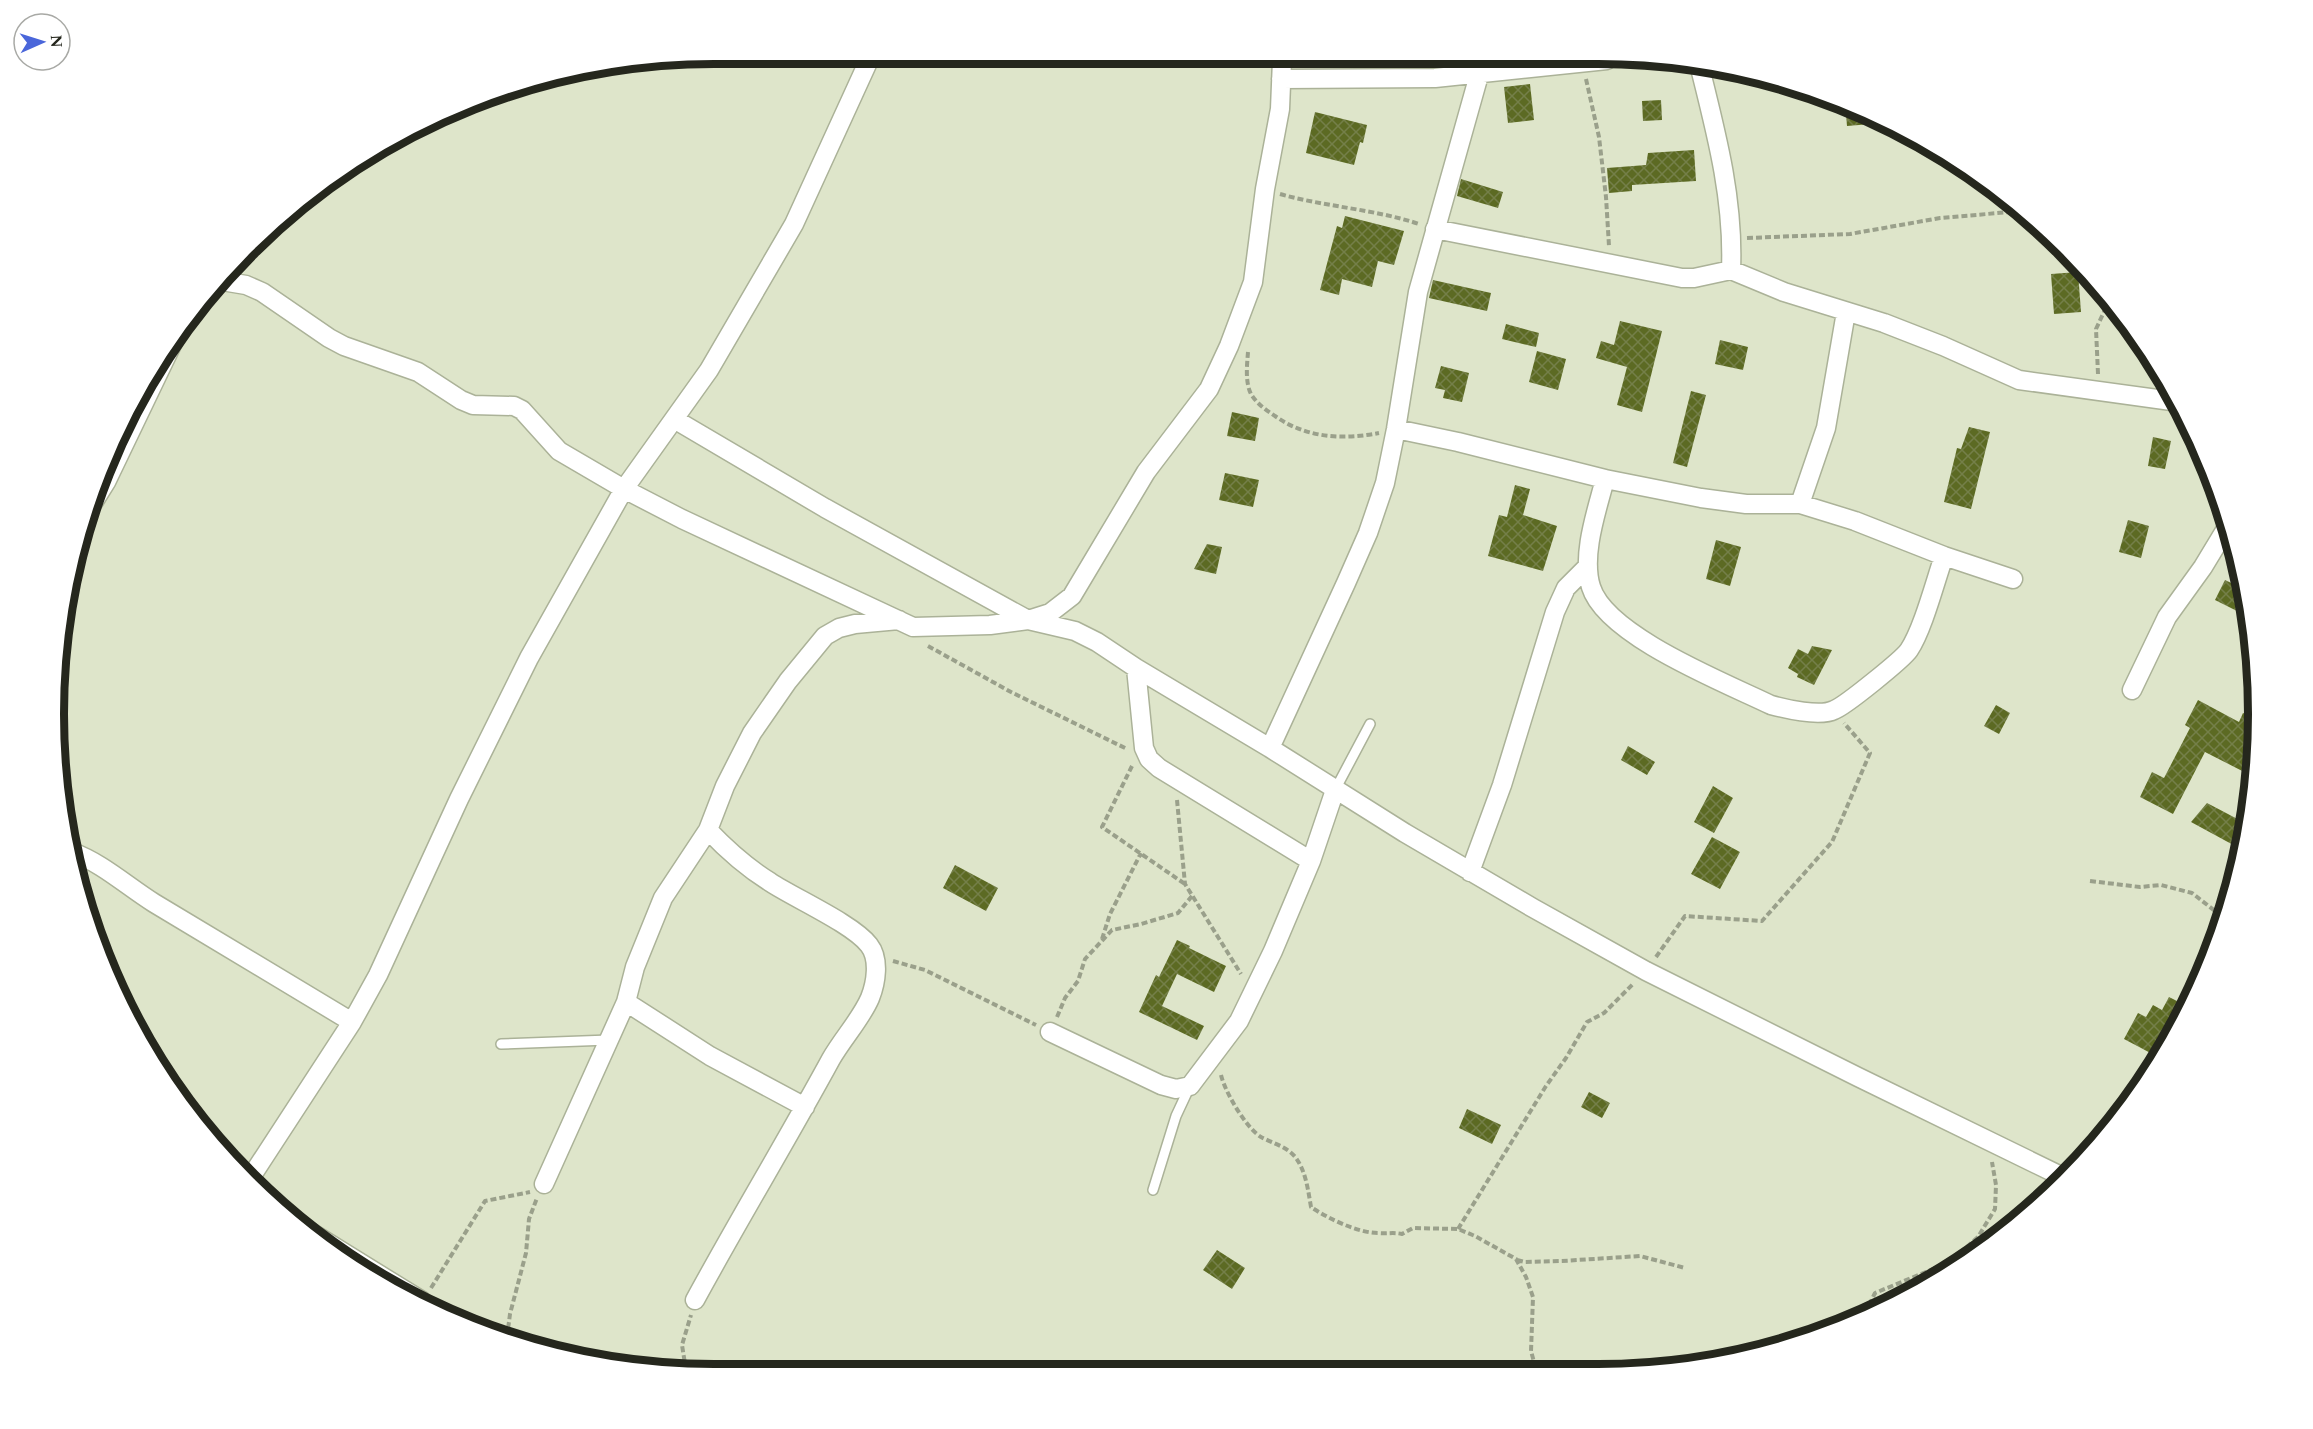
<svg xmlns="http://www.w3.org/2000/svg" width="2313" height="1429" viewBox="0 0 2313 1429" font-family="Spectral,serif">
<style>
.building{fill:url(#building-cross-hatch)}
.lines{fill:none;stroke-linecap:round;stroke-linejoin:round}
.lane-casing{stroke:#abb298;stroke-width:12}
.street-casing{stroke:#abb298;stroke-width:21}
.path{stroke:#9aa08b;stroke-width:4;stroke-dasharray:6 3;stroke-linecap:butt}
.lane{stroke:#fff;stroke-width:9}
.street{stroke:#fff;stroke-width:18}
.rim{fill:none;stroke:#25271d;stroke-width:8}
</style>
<defs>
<pattern id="building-cross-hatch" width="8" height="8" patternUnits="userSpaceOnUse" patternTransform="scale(1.5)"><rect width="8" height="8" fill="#5c6a23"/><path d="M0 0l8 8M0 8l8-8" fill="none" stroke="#747f49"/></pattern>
</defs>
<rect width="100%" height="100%" fill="#dee5ca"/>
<path class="building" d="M1530 84 1534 120 1508 123 1504 87Z
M1661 100 1662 120 1643 121 1642 101Z
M1845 103 1851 104 1883 123 1847 126Z
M1315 112 1367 125 1363 143 1360 142 1354 165 1306 153Z
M1694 150 1696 181 1632 185V191L1609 193 1607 168 1646 165 1648 153Z
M1461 179 1503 192 1498 208 1457 196Z
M1345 216 1404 231 1394 265 1378 261 1372 287 1342 279 1339 295 1320 290 1337 226 1342 228Z
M2078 272 2081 312 2054 314 2051 274Z
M1433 280 1491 293 1487 311 1429 298Z
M1620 321 1662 331 1642 412 1617 405 1627 367 1596 358 1601 341 1614 345Z
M1506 324 1539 333 1536 347 1502 339Z
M1720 340 1748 347 1743 370 1715 364Z
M1537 351 1566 359 1558 390 1529 382Z
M1441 366 1469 373 1462 402 1443 398 1445 390 1435 388Z
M1691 391 1706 395 1687 467 1673 463Z
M1232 412 1259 418 1255 441 1227 436Z
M1969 427 1990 432 1971 509 1944 502 1957 448 1961 449Z
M2153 437 2171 441 2165 469 2148 466Z
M1225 473 1259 480 1253 507 1219 500Z
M1515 485 1530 489 1523 515 1557 526 1543 571 1488 556 1499 515 1507 517Z
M2128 520 2149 526 2141 558 2119 552Z
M1716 540 1741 547 1730 586 1706 579Z
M1207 544 1222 547 1216 574 1194 569Z
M2225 580 2244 589 2251 618 2215 600Z
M1812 646 1832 650 1814 685 1797 677 1798 674 1788 668 1798 649 1808 654Z
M2198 700 2239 722 2243 713 2256 719 2258 757 2254 777 2205 752 2173 814 2140 797 2152 772 2164 778 2190 728 2185 725Z
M1996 705 2010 713 1999 734 1984 726Z
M1628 746 1655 762 1647 775 1621 760Z
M1713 786 1733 798 1714 833 1694 822Z
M2207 803 2247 824 2237 847 2191 822Z
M1712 837 1740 852 1720 889 1691 874Z
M955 865 998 888 986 911 943 888Z
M1177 940 1190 946 1189 948 1226 966 1214 992 1177 974 1162 1006 1204 1026 1197 1040 1139 1012 1156 975 1159 977Z
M2169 997 2187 1006 2158 1057 2124 1039 2138 1013 2146 1017 2153 1005 2162 1010Z
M1589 1092 1610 1103 1602 1118 1581 1107Z
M1467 1109 1501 1125 1492 1144 1459 1128Z
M1217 1250 1245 1268 1232 1289 1203 1270Z"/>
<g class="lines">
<g class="lane-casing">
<path id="lane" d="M1335 790 1370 724
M501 1044 609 1040
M1153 1190 1176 1116 1190 1086"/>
</g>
<g class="street-casing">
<path id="street" d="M1699 64C1716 132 1734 199 1731 270
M1281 79 1435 78 1607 60
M1435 229 1682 278H1694L1731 270 1784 292 1884 323 1943 346 2019 380 2179 402
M222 281 246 285 262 292 329 338 344 346 418 372 461 400 473 405 514 406 522 410 559 451 624 489 682 519 913 627 990 625 1028 620 1050 613 1072 596 1146 472 1209 389 1229 346 1253 282 1265 189 1280 109 1282 60
M674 419 825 508 1028 620 1075 631 1097 642 1136 668 1270 748 1405 833 1533 908 1646 971 1858 1077 2065 1178
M1396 429 1458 442 1605 479 1701 498 1746 504H1800L1855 521 1944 556 2013 579
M1605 479C1597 510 1581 555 1591 587 1606 636 1726 683 1771 705 1786 709 1820 717 1834 710 1845 706 1903 659 1909 650 1923 629 1935 582 1944 556
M1800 504 1826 428 1846 312
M86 514 106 482 178 332
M1136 668 1144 748 1149 759 1159 768 1311 861
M2132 690 2167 617 2203 567 2229 524
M1270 748 1346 583 1368 533 1385 483 1396 429 1418 292 1479 75V60
M72 852C102 863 127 886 154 903 220 943 286 983 352 1022
M1470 872 1502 785 1555 612 1566 588 1588 566
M626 1002 710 1056 805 1107
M1050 1032 1161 1085 1176 1089 1190 1086 1239 1021 1273 951 1311 861 1335 790
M251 1177 352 1022 378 975 459 799 529 658 624 489 709 370 794 224 869 60
M544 1184 626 1002 635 967 663 898 708 830 725 786 752 733 788 681 825 636 839 628 855 624 899 620
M299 1225 422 1301
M695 1300C739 1219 787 1140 831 1059 843 1038 861 1019 870 998 876 983 880 959 869 945 853 924 794 898 770 882 746 867 727 850 708 830"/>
</g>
<path class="path" d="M1586 79 1599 137 1606 197 1609 246
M1280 194C1326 207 1374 209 1419 224
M1747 238 1850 234 1940 218 2022 211
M1248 352C1247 365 1245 382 1251 394 1257 404 1266 410 1275 416 1306 438 1342 440 1379 433
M2098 374 2096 329 2110 299
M928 646 1011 692 1127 749
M1132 766 1102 827 1185 884
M1177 800 1185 884 1241 974
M2090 881 2140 887 2161 885 2192 893 2224 918
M1102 939 1110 914 1141 853
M1656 957 1685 916 1762 921 1832 842 1870 753 1844 723
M893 961 925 970 1036 1025
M1057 1017 1065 998 1078 981 1085 959 1112 930 1141 924 1178 913 1192 896
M1221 1075C1225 1092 1246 1128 1261 1137 1272 1143 1288 1147 1296 1158 1306 1172 1308 1190 1311 1207 1327 1218 1358 1233 1378 1233 1387 1234 1393 1232 1402 1234L1413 1228 1458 1229 1475 1236 1516 1259 1526 1277 1533 1297 1531 1351 1537 1373
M1458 1229 1546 1086 1566 1058 1587 1022 1604 1013 1633 984
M1517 1260 1525 1262 1562 1261 1640 1256 1685 1268
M431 1288 485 1201 530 1192
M1865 1313 1875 1293 1950 1262 1978 1237 1995 1209 1996 1185 1992 1162
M507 1337 510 1314 526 1253 529 1219 537 1198
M686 1370 682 1345 691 1315"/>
<use href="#lane" class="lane"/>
<use href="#street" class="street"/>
</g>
<path d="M0 0H2313V1429H0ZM714 64H1598A650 650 0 0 1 2248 714V714A650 650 0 0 1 1598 1364H714A650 650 0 0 1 64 714V714A650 650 0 0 1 714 64Z" fill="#fff" fill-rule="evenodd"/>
<path class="rim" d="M714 64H1598A650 650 0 0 1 2248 714V714A650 650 0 0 1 1598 1364H714A650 650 0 0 1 64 714V714A650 650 0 0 1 714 64Z"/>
<g transform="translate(42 42) rotate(87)"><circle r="28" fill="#ffffff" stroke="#a8a9a5" stroke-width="1.5"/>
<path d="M0-4.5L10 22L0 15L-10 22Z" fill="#4a66da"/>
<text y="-9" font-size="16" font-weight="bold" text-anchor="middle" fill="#25271d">N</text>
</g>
</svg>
